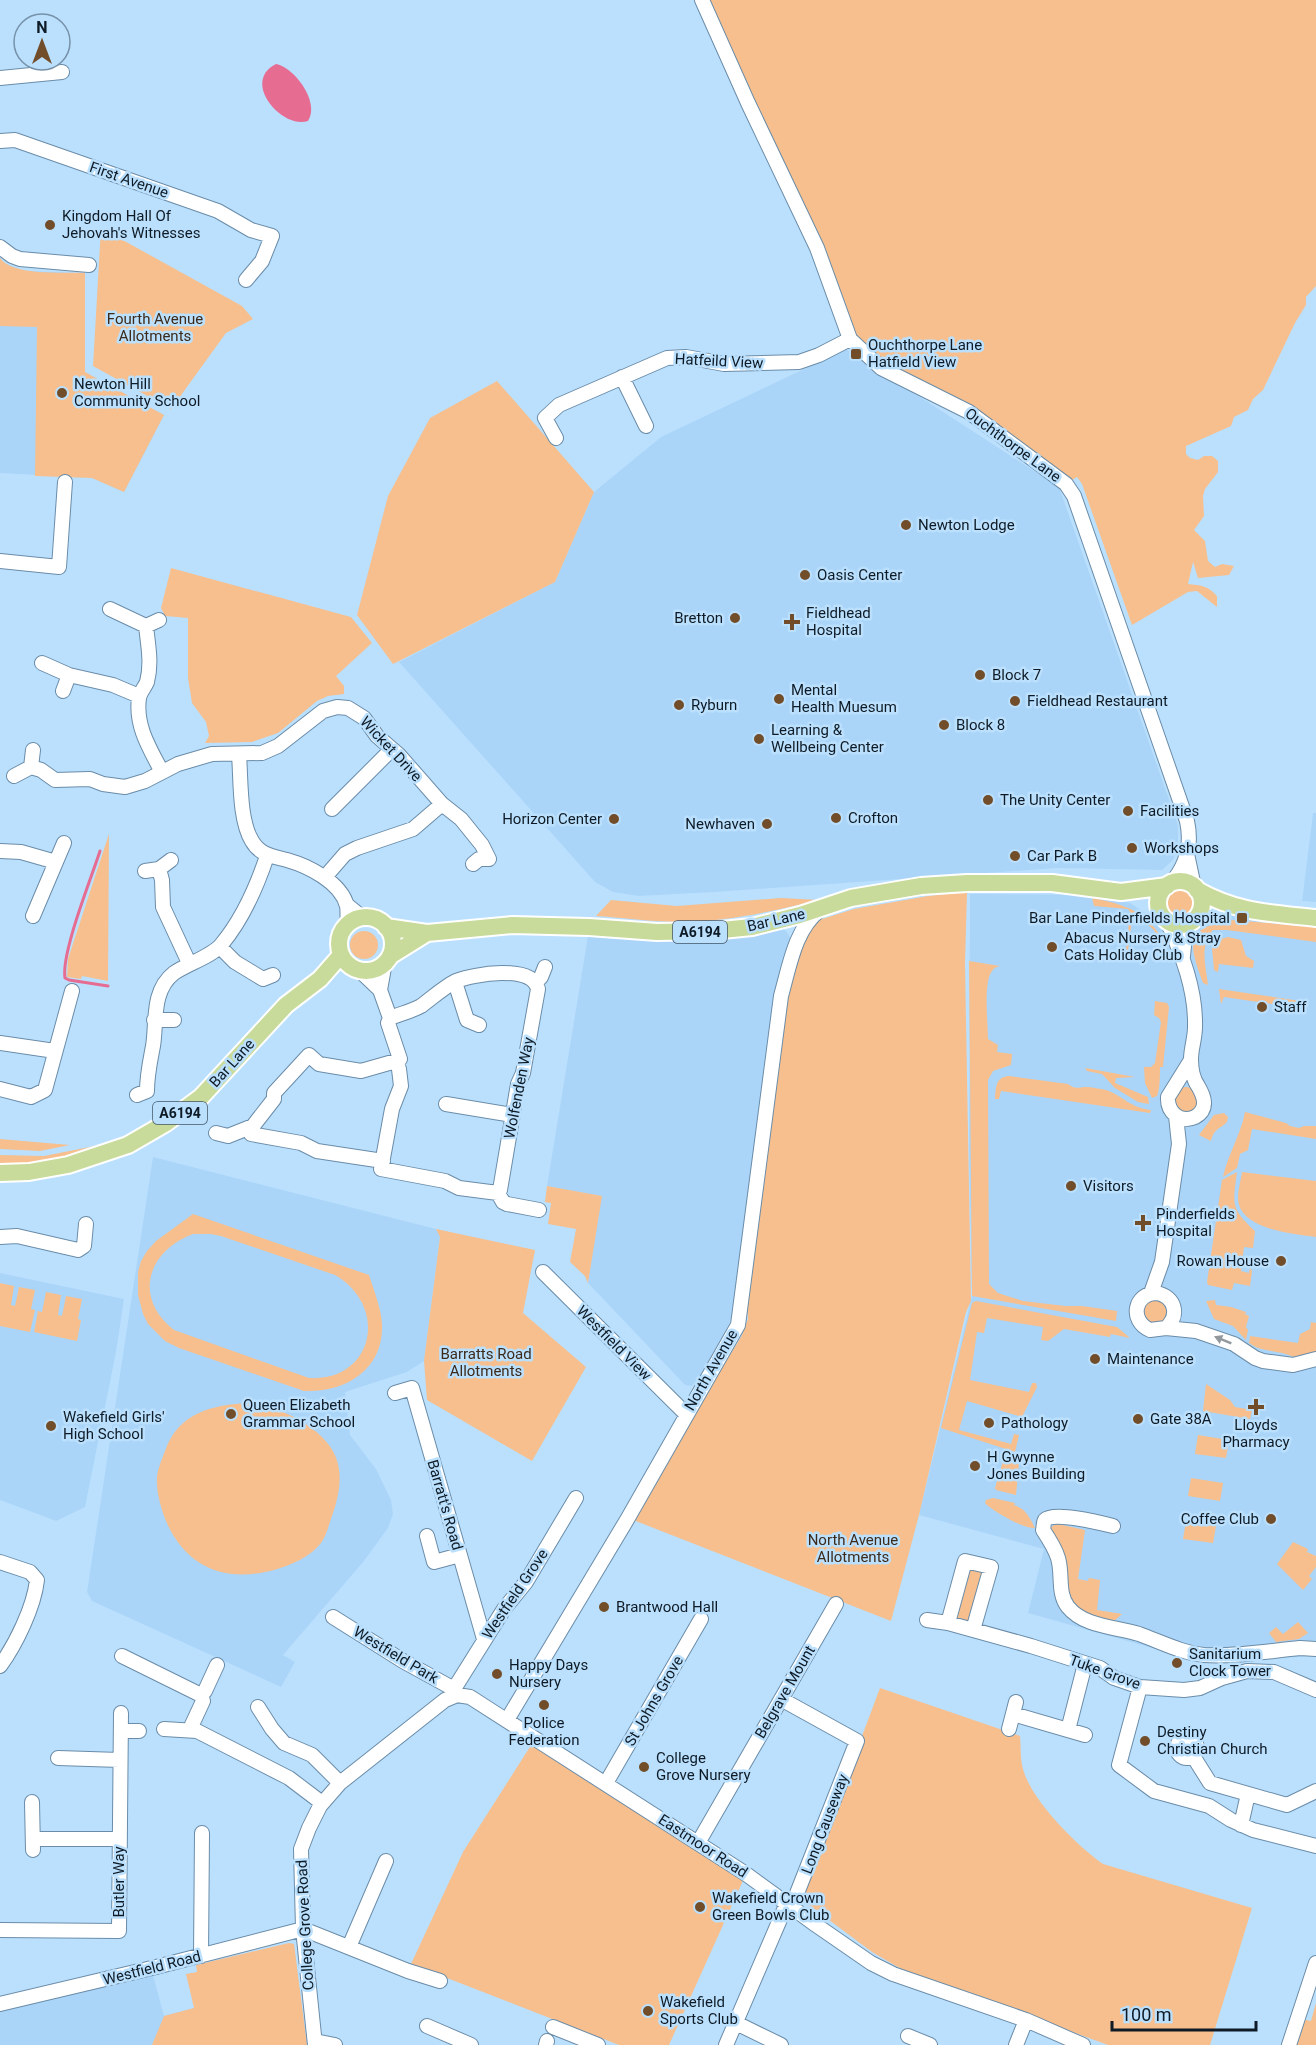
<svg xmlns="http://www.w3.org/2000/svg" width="1316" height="2045" viewBox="0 0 1316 2045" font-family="Roboto,sans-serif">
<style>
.built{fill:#abd5f8}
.green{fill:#f6bf8d;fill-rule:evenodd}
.water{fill:#e66c91}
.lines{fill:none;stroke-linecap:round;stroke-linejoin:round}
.stream{stroke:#e66c91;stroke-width:3}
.minor-casing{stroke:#6a8ca8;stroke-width:16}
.major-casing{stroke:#fff;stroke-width:20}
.minor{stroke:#fff;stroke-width:14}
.major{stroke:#c8db9a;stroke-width:16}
.oneway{fill:#93989d}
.poi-dot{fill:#724d29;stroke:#bbe0fe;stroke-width:2}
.labels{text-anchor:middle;stroke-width:5;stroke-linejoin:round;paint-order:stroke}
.shield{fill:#bbe0fe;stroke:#425667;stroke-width:1.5}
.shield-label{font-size:14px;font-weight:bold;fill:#0e1b26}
.street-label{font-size:15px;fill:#0e1b26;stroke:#bbe0fe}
.poi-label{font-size:15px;fill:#0e1b26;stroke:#bbe0fe;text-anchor:start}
.park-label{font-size:15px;fill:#3c2a1a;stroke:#bbe0fe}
</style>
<rect width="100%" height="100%" fill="#bbe0fe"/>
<path class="built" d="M0 258 4 263 24 271 85 273V372L164 415 124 492 92 478 0 473Z
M846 349 1059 487 1178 825V846L1173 860 1162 870 1058 868 714 892 639 896 613 892 595 882 399 662 555 582 594 492 661 437Z
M1313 813H1316V902L1302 901Z
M970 894 1102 895 1130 903 1144 912 1168 936 1194 930 1200 924 1218 916 1226 915 1316 923V1656L1202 1662 1028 1613 1044 1549 919 1515 972 1296 969 1151Z
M780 926 787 932 793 943 736 1309 708 1367 692 1386 685 1385 588 1283 601 1196 547 1186 589 930 655 940 711 938Z
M153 1157 436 1229 440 1236 424 1361 407 1372 345 1392 350 1435 376 1469 391 1500 393 1514 388 1528 364 1561 283 1655 295 1662 281 1687 92 1601 87 1592Z
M0 1273 124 1299 116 1352 85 1507 56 1521 0 1500Z
M289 1943 294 1944 307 2045H0V2007L153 1975 164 2016 210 2004Z"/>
<path class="green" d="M702 0H1316V286L1306 297V305L1295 323 1263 390 1253 399 1248 410 1234 417 1231 426 1186 446V454L1190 458 1198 460 1204 456H1212L1218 461V472L1205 489 1203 496 1204 516 1194 530 1205 541 1208 561 1215 567 1222 564 1234 566 1229 575 1198 578 1193 562 1188 584C1201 585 1208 586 1217 596V607L1197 591 1188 592 1132 625 1082 484 1077 477 1066 484 969 412 909 383 850 339Z
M101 228 242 306 253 319 226 333 171 409 93 366Z
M0 258C12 276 63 272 85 273V372L164 415 124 492 92 478 35 476 37 327 0 326Z
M497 381 594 492 555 582 393 664 357 615 388 496 430 418Z
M171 568 351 617 372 643 336 676 344 686V694L328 696 317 701 278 733 252 742 205 743 209 736 206 722 192 703 188 678V618L165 616 161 608Z
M109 834 108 981 82 976 81 979 67 977 68 959Z
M1167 903a13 13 0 1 1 26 0a13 13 0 1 1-26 0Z
M967 892 965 964 971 1301 966 1312 919 1515 891 1621 628 1518 741 1337 748 1319 747 1308 754 1253 789 984 807 931 819 920 854 909 928 896Z
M781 898 819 900C774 911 730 921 683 922 654 922 625 918 596 916L611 900 677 906Z
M1092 898C1136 906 1157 918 1172 961L1170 962C1162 942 1155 921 1132 919L1127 959 1125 960 1130 912 1128 909 1094 906Z
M1232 920 1316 927V942L1227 930H1213C1199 946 1206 966 1208 985L1203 983C1189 944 1183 928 1232 920Z
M350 945a14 14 0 1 1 28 0a14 14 0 1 1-28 0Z
M1228 937 1241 940 1246 956 1254 961 1253 968 1219 964 1218 972 1214 970 1212 948 1218 940Z
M969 961 1000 966C996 967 994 968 992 971 983 982 988 1024 988 1039L998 1045 997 1052 1012 1054 1011 1065 993 1071 988 1080 989 1284 998 1293 1023 1301 1065 1306H1082L1117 1311 1116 1321 972 1296Z
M1219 989 1300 1001 1299 1008 1224 997 1221 1004Z
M1155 1001 1167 1003 1169 1007 1163 1067H1160C1160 1075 1160 1090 1157 1096L1152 1098 1145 1083 1144 1067H1151L1155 1063 1161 1022 1159 1018 1154 1015Z
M1085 1068 1135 1077 1116 1078 1115 1083 1148 1097 1149 1104 1138 1102 1115 1088 1102 1074 1087 1071Z
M1009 1076 1068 1084C1075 1090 1079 1087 1086 1087 1092 1087 1100 1089 1106 1090 1122 1095 1130 1108 1151 1110L1150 1113 1001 1091 999 1099H995C996 1088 995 1077 1009 1076Z
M1173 1100a13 13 0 1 1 26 0a13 13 0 1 1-26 0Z
M1245 1112 1286 1123 1290 1126 1299 1128 1304 1126H1316V1139L1252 1129 1248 1150 1240 1154 1237 1168 1223 1177C1228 1154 1241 1134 1245 1112Z
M1224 1113 1228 1117 1227 1122C1218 1131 1215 1127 1211 1141L1199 1135 1214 1115Z
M0 1139 70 1145 40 1151 0 1149Z
M100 1145 98 1149 31 1166 0 1167V1155L44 1156Z
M1237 1172C1233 1204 1230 1208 1255 1231L1253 1248 1244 1247 1241 1271 1249 1273 1250 1268 1252 1271 1250 1286 1234 1283 1232 1290 1208 1285 1207 1282 1222 1180Z
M1242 1172 1316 1181V1237C1294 1234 1247 1230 1239 1205 1236 1196 1241 1181 1242 1172Z
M547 1186 602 1196 588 1283 585 1276 570 1262 576 1229 548 1224 551 1203 545 1202Z
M193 1214 369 1275C374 1291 381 1308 382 1324 384 1370 345 1393 304 1391L179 1348 165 1341 148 1324 143 1314 138 1295V1272L141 1261 147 1251 156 1241ZM193 1234H211L221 1236 335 1275C390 1307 373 1382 309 1378L174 1330C133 1298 147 1251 193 1234Z
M436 1229 535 1250 523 1313 586 1367 532 1461 427 1400 424 1361 440 1237Z
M0 1283 14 1286 11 1305 15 1306 19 1287 35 1290 31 1309 35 1310 30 1332 0 1326Z
M46 1292 61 1295 58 1315 62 1316 66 1296 82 1299 78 1319 81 1320 77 1341 34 1332 38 1311 42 1312Z
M1157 1298 1169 1308 1166 1320C1156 1326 1151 1324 1144 1316L1145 1303Z
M1215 1300 1216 1305 1231 1307 1246 1312 1245 1314 1249 1316 1246 1327 1248 1330 1246 1340 1233 1326 1214 1319 1206 1301Z
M976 1301 1117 1327 1130 1338 1111 1334 1110 1337 1064 1329 1048 1341 1041 1340 1043 1327 987 1318 984 1333 977 1332 970 1380 1029 1392 1032 1383H1036L1037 1387 1022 1417 967 1401 959 1430 1011 1444 1014 1434 1019 1435 1015 1452 941 1428 972 1303Z
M1311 1322 1316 1323V1352L1300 1361C1285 1349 1264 1354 1249 1343L1250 1336 1298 1343 1300 1334 1310 1329Z
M1206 1384 1230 1400 1235 1407 1252 1410 1250 1419 1203 1411Z
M249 1403C281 1406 331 1431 338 1464 342 1481 338 1498 333 1513 329 1523 327 1535 321 1543 310 1557 291 1565 274 1570 226 1583 186 1568 166 1521 161 1508 156 1492 157 1477 158 1468 162 1459 165 1451 179 1412 212 1405 249 1403Z
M1198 1435 1229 1440 1226 1458 1195 1454Z
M1004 1458 1019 1463 1016 1495 996 1490 995 1488Z
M1191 1478 1223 1483 1220 1501 1188 1496Z
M993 1498 1015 1503 1014 1505C1027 1509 1030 1519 1035 1528 1024 1529 992 1511 985 1503L986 1500Z
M1186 1521 1216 1526 1213 1543 1183 1539Z
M1058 1524 1085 1530 1078 1579 1088 1581 1089 1578 1100 1580 1097 1610 1122 1614 1114 1621C1104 1619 1091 1617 1083 1612 1063 1600 1070 1575 1065 1556 1062 1548 1055 1539 1050 1533V1528L1054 1525Z
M1293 1542 1308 1549 1307 1552 1316 1556V1567L1309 1576 1312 1579 1303 1590 1277 1564Z
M965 1561 991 1567 973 1630 948 1623Z
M1298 1622 1308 1633 1299 1639 1276 1642 1269 1633 1276 1627 1283 1634Z
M880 1688 1020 1736C1021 1746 1020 1759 1023 1769 1031 1800 1077 1846 1103 1864L1252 1908 1210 2045H1108L903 1970 872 1952 801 1899Z
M535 1739 746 1874 669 2045H619L411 1964 463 1852Z
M289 1943 294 1944 307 2045H152L164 2016 194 2008 186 1974 197 1972 196 1965Z
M1316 2003V2045H1294L1302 2019 1311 2021Z"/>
<path class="water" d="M276 64C295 68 320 102 308 121 283 130 240 82 276 64Z"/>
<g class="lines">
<path class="stream" d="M100 851C91 879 61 953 65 978L69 980 108 986"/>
<g class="minor-casing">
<path id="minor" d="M702 0 748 103 817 248 850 339 881 368 969 412 1066 484 1074 496 1187 821C1192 844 1187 865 1171 883
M0 78 62 72
M0 141 15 140 218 211 251 230 272 236 262 261 246 280
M0 247 12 256 20 259 89 265
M622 377 646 426
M556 438 545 418 559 405 667 358 686 357 724 364 799 362 819 355 850 339
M0 561 59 567 65 482
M110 609 146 626 159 620
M146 626C148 645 152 663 147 682 145 687 140 692 139 698 135 726 150 749 162 772
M42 663 69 675 113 685 139 696
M63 691 69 675
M239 755C241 779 239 820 252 841 260 855 272 856 287 860 308 866 341 882 347 906 348 911 347 918 348 924
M31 767 33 750
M14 776 31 767 41 770 55 780 90 779 103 784 125 787 145 781 178 764 212 754 262 753 278 746 323 711 337 707 348 708 364 718 377 736 399 755 442 804 461 819 482 845 489 859H479L473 864
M332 809 391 750
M0 851 21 852 56 862
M1187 854 1194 887
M159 869 162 880 163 907 189 963
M145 871 159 869 171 860
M325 877 345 854 357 848 413 829 442 804
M347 905 363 918
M33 916 64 843
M1167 921C1182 954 1196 990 1195 1027 1195 1038 1191 1049 1191 1059 1191 1067 1193 1079 1198 1086 1204 1096 1209 1109 1195 1117 1180 1124 1167 1112 1168 1097L1191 1060
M220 947 235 962 263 979 273 975
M1183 956 1185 936 1190 922
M359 970 380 990 390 1018 388 1023 400 1059 396 1061 399 1069 401 1086 392 1109 381 1169 445 1181 459 1188 498 1193 500 1190 518 1084 523 1073 538 989C532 964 474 974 456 981 444 987 432 998 421 1006 412 1011 400 1014 390 1018
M455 982 467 1020 479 1025
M536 982 541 977 545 967
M380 990 385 962
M154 1020H174
M0 1043 55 1051
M0 1089 31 1097 45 1090 72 991
M137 1095 147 1091C147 1075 150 1062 153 1046 157 1022 151 991 174 973 187 964 212 956 221 945 242 920 257 886 267 856
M446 1104 512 1115
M216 1133 228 1136 253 1126
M383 1161 317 1151 301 1143 251 1134 253 1126 274 1099V1093L309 1055 319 1064 361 1071 396 1061
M498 1193 503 1202 507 1204 539 1210
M0 1237 17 1236 78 1250 84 1246 86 1224
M543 1272 686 1414
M1151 1293 1162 1262 1179 1144 1176 1116
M1166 1328C1180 1315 1175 1297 1157 1293 1134 1293 1129 1321 1150 1330L1166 1328 1196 1331 1234 1344 1255 1358 1263 1361 1293 1365 1316 1359
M395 1393 412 1388 484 1639
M1113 1526C1101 1523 1053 1511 1045 1520 1043 1523 1044 1527 1043 1530 1049 1539 1055 1548 1058 1558 1063 1574 1057 1593 1068 1607 1084 1627 1117 1627 1139 1634 1161 1642 1182 1653 1204 1655 1236 1657 1269 1651 1300 1648L1316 1649
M427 1536 434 1562 460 1555
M0 1562 30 1572 37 1580C34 1607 16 1644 0 1666
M333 1617 403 1661 454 1689 457 1695
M927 1620 948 1623 1031 1646 1100 1668 1114 1678 1140 1687 1184 1690 1200 1688 1222 1678 1247 1671 1274 1672 1316 1690
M948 1623 965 1561 991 1567 973 1630
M122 1656 201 1695 203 1701 190 1729
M1140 1687 1119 1765 1154 1791 1209 1806 1231 1820 1253 1830 1316 1846
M454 1689 504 1609 526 1582 576 1498
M201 1695 205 1691 217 1665
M457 1695 470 1697 746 1874 816 1925 871 1963 893 1974 1026 2020 1083 2045
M781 1699 857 1741 792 1906
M258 1707 272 1729 284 1743 312 1755 340 1783
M1013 1714 1085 1735
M507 1720 628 1518 738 1325 781 996C789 968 795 928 820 910
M164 1729 197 1731 289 1778 322 1803
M1009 1729 1016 1702
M1068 1730 1085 1664
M121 1731H139
M1177 1748a10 10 0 1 1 20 0a10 10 0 1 1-20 0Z
M1193 1756 1210 1783 1287 1805 1316 1791
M58 1758 120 1760
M606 1783 701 1619
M32 1802 33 1850
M1241 1825 1248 1794
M33 1839H119
M698 1843 836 1604
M0 1930 119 1931 121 1713
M349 1947 386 1861
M201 1956 202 1833
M0 2004 156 1967 303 1929 408 1971 440 1981
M736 2023 781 2045
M427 2026 471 2045
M553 2027 598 2045
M908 2036 930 2045
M315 2041 335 2045
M315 2045 303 1929 301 1849 309 1828 320 1806 340 1783 445 1700 457 1695
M546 2045 547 2041
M726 2045 787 1903
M1016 2045 1026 2020
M1289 2045 1316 1963"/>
</g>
<g class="major-casing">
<path id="major" d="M1158 903a22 22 0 1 1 44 0a22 22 0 1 1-44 0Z
M1197 890C1238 913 1270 913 1316 918
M339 944a27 27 0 1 1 54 0a27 27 0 1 1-54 0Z
M386 927 427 933 512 925 589 927 657 932 712 931 752 927 800 915 851 898 921 886 967 883H1052L1121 892 1167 886
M390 956 427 933
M0 1173 29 1172 68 1165 128 1145 166 1123 201 1097 286 1005 320 979 341 955"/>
</g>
<use href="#minor" class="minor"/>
<use href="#major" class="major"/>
</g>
<defs><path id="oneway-solid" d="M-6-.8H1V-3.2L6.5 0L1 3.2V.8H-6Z" transform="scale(1.5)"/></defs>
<use class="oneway" href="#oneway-solid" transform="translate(1223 1340) rotate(-158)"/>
<g class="poi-dot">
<circle cx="50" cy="225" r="6"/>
<rect x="850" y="348" width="12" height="12" rx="3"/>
<circle cx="62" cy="393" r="6"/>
<circle cx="906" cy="525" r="6"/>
<circle cx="805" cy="575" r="6"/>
<circle cx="735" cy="618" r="6"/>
<path d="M789 613h6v6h6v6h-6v6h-6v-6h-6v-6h6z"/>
<circle cx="980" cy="675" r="6"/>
<circle cx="779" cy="699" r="6"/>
<circle cx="1015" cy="701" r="6"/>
<circle cx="679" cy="705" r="6"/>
<circle cx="944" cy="725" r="6"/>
<circle cx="759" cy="739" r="6"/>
<circle cx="988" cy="800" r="6"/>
<circle cx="1128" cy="811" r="6"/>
<circle cx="836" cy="818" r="6"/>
<circle cx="614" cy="819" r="6"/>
<circle cx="767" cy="824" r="6"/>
<circle cx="1132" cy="848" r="6"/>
<circle cx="1015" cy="856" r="6"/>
<rect x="1236" y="912" width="12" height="12" rx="3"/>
<circle cx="1052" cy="947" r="6"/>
<circle cx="1262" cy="1007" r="6"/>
<circle cx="1071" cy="1186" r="6"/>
<path d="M1140 1214h6v6h6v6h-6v6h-6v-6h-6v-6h6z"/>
<circle cx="1281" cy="1261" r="6"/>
<circle cx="1095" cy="1359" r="6"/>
<path d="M1253 1398h6v6h6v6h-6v6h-6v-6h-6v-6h6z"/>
<circle cx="231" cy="1414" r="6"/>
<circle cx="1138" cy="1419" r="6"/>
<circle cx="989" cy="1423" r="6"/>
<circle cx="51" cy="1426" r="6"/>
<circle cx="975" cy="1466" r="6"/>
<circle cx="1271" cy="1519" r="6"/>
<circle cx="604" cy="1607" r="6"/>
<circle cx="1177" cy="1663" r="6"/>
<circle cx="497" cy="1674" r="6"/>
<circle cx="544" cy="1705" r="6"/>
<circle cx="1145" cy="1741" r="6"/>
<circle cx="644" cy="1767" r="6"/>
<circle cx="700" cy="1907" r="6"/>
<circle cx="648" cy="2011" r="6"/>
</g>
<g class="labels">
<g class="shield">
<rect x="673" y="921" width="54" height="22" rx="4.5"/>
<rect x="153" y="1102" width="54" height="22" rx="4.5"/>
</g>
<g class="shield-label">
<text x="700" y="937">A6194</text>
<text x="180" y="1118">A6194</text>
</g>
<g class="street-label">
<text transform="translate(129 180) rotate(19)" y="5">First Avenue</text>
<text transform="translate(719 361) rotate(3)" y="5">Hatfeild View</text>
<text transform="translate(1013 445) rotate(36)" y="5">Ouchthorpe Lane</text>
<text transform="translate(391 749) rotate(47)" y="5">Wicket Drive</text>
<text transform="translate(776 920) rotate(-13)" y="5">Bar Lane</text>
<text transform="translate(232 1063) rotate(-48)" y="5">Bar Lane</text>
<text transform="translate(519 1088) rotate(-79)" y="5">Wolfenden Way</text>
<text transform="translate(614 1343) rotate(45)" y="5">Westfield View</text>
<text transform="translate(711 1370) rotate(-60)" y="5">North Avenue</text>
<text transform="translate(445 1505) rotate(74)" y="5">Barratt's Road</text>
<text transform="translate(515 1594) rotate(-56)" y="5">Westfield Grove</text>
<text transform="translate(396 1655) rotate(31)" y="5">Westfield Park</text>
<text transform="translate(1105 1672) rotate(20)" y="5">Tuke Grove</text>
<text transform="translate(785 1692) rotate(-60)" y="5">Belgrave Mount</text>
<text transform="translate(654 1701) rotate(-60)" y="5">St Johns Grove</text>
<text transform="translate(825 1824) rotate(-69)" y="5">Long Causeway</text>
<text transform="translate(703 1846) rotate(33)" y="5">Eastmoor Road</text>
<text transform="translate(119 1882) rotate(-90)" y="5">Butler Way</text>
<text transform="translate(305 1925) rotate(-93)" y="5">College Grove Road</text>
<text transform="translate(152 1968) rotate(-14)" y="5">Westfield Road</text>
</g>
<g class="poi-label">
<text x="62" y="221">Kingdom Hall Of<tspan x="62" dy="17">Jehovah's Witnesses</tspan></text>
<text x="868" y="350">Ouchthorpe Lane<tspan x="868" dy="17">Hatfield View</tspan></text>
<text x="74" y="389">Newton Hill<tspan x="74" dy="17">Community School</tspan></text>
<text x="918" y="530">Newton Lodge</text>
<text x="817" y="580">Oasis Center</text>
<text x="806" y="618">Fieldhead<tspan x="806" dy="17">Hospital</tspan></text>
<text x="723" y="623" text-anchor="end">Bretton</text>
<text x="992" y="680">Block 7</text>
<text x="791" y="695">Mental<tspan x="791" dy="17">Health Muesum</tspan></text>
<text x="1027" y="706">Fieldhead Restaurant</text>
<text x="691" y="710">Ryburn</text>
<text x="956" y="730">Block 8</text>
<text x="771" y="735">Learning &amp;<tspan x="771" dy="17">Wellbeing Center</tspan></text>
<text x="1000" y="805">The Unity Center</text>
<text x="1140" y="816">Facilities</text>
<text x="848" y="823">Crofton</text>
<text x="602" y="824" text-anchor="end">Horizon Center</text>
<text x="755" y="829" text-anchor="end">Newhaven</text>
<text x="1144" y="853">Workshops</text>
<text x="1027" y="861">Car Park B</text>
<text x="1230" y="923" text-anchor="end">Bar Lane Pinderfields Hospital</text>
<text x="1064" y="943">Abacus Nursery &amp; Stray<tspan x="1064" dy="17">Cats Holiday Club</tspan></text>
<text x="1274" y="1012">Staff</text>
<text x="1083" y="1191">Visitors</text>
<text x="1156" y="1219">Pinderfields<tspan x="1156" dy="17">Hospital</tspan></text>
<text x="1269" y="1266" text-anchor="end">Rowan House</text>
<text x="1107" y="1364">Maintenance</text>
<text x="243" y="1410">Queen Elizabeth<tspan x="243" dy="17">Grammar School</tspan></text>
<text x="63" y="1422">Wakefield Girls'<tspan x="63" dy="17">High School</tspan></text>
<text x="1150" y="1424">Gate 38A</text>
<text x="1001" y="1428">Pathology</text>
<text x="1256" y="1430" text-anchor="middle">Lloyds<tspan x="1256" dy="17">Pharmacy</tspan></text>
<text x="987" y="1462">H Gwynne<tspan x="987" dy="17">Jones Building</tspan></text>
<text x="1259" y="1524" text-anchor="end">Coffee Club</text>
<text x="616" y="1612">Brantwood Hall</text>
<text x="1189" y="1659">Sanitarium<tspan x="1189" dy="17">Clock Tower</tspan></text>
<text x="509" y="1670">Happy Days<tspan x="509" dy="17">Nursery</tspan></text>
<text x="544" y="1728" text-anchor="middle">Police<tspan x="544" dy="17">Federation</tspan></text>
<text x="1157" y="1737">Destiny<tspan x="1157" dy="17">Christian Church</tspan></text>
<text x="656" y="1763">College<tspan x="656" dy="17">Grove Nursery</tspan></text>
<text x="712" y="1903">Wakefield Crown<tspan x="712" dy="17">Green Bowls Club</tspan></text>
<text x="660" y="2007">Wakefield<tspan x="660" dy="17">Sports Club</tspan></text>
</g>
<g class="park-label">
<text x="155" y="324">Fourth Avenue<tspan x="155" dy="17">Allotments</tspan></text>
<text x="486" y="1359">Barratts Road<tspan x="486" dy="17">Allotments</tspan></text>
<text x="853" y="1545">North Avenue<tspan x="853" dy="17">Allotments</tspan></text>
</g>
</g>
<g transform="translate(42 42)"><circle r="28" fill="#bbe0fe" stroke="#7691a8" stroke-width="1.5"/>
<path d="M0-4.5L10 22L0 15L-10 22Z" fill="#724d29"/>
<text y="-9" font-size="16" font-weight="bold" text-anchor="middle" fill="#0e1b26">N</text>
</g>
<path d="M1112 2021v9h144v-9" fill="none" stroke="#0e1b26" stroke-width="3"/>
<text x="1121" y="2021" font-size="18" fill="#0e1b26" stroke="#bbe0fe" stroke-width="4.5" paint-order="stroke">100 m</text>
</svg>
